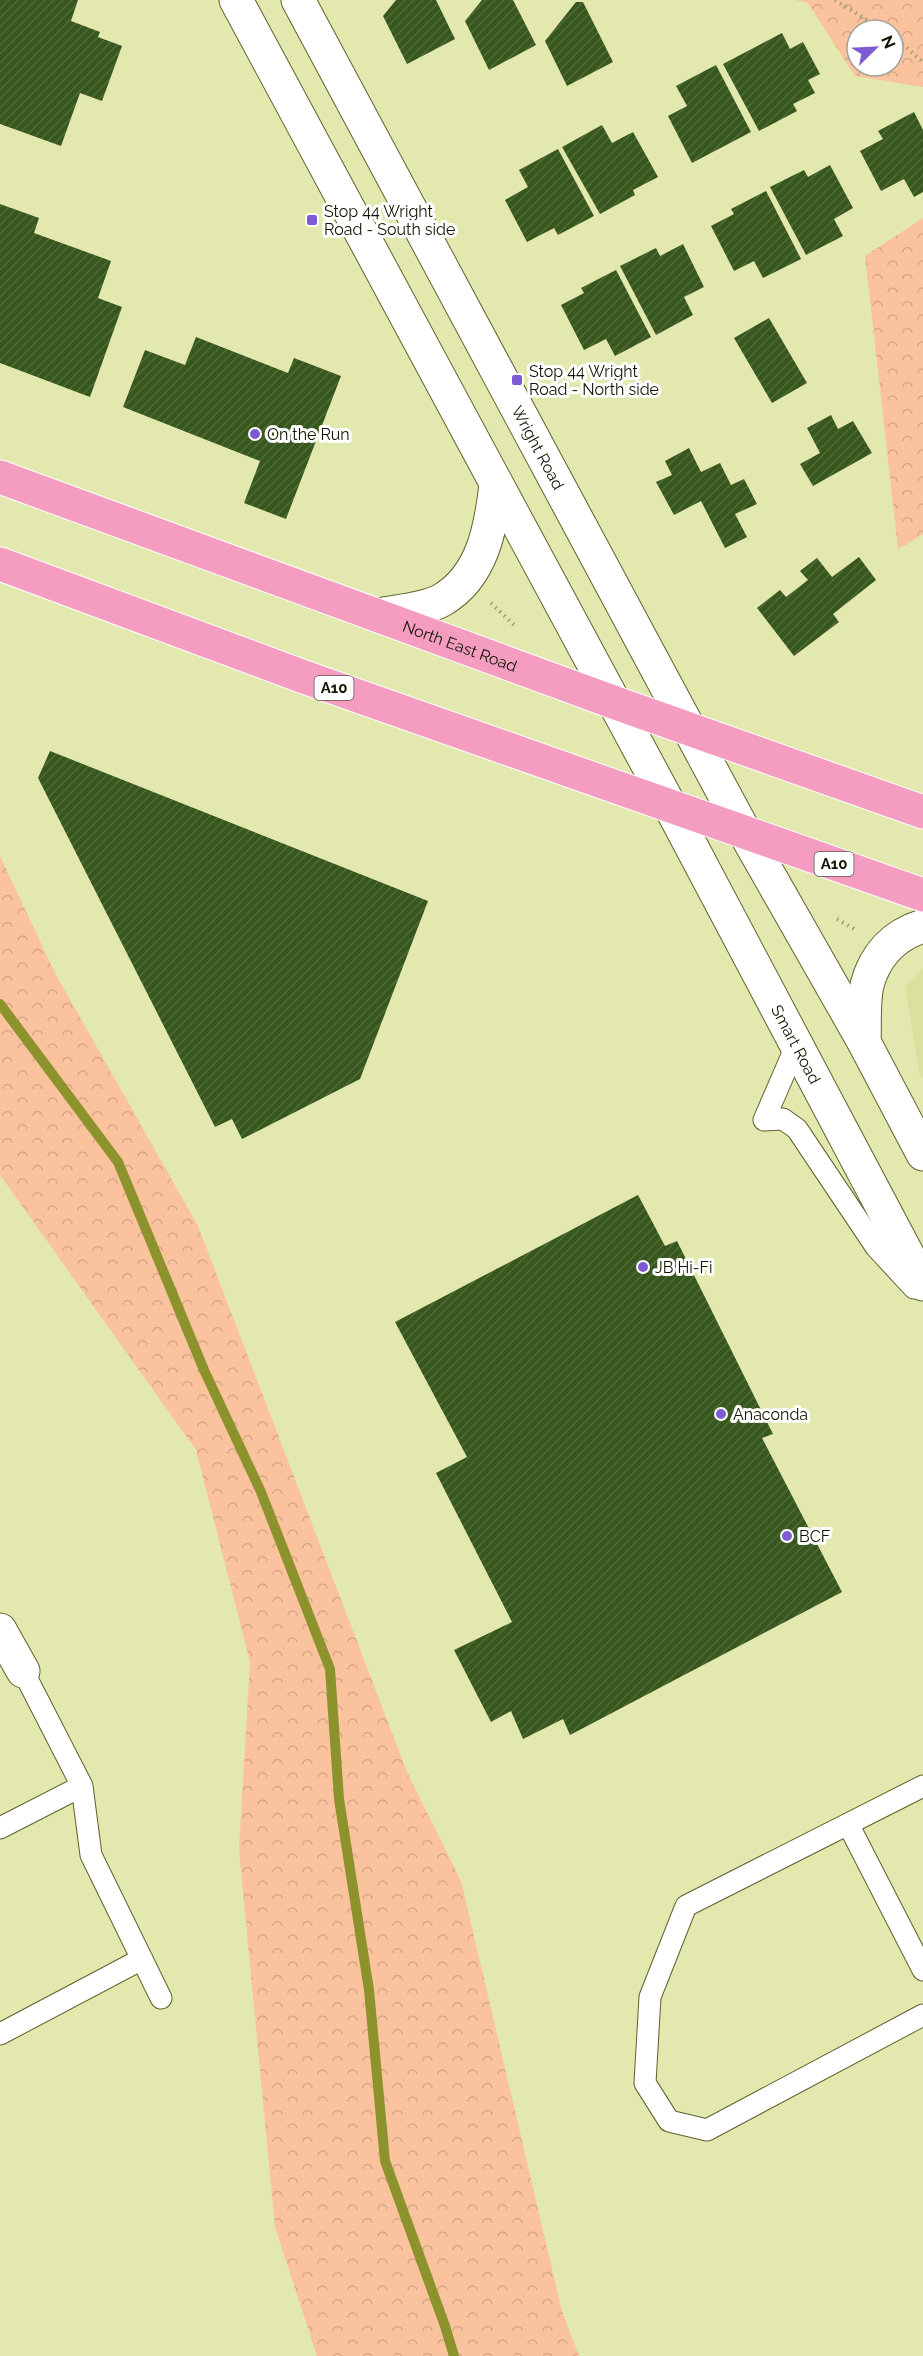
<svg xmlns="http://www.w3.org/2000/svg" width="923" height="2356" viewBox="0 0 923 2356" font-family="Raleway,sans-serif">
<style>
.built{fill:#dae19f}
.forest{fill:url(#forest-crowns);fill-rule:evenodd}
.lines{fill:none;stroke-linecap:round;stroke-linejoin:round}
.stream{stroke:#8c932c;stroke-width:10}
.building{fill:url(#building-hatch)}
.lane-casing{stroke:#5e622d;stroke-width:23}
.street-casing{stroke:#5e622d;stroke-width:35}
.secondary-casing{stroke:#5e622d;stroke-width:35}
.highway-casing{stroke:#fff;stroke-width:35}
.path{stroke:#9ba073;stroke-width:4;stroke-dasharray:1.5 4.5;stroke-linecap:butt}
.lane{stroke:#fff;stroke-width:21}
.street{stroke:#fff;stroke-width:33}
.secondary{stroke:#fff;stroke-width:33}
.highway{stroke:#f49dc1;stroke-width:33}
.poi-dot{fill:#7e5bd5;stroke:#fff;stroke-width:2}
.labels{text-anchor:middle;stroke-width:6;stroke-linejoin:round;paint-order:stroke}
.shield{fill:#fff;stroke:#595a4d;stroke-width:1.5}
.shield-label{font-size:15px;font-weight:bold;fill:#121401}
.poi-label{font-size:16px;fill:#121401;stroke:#fff;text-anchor:start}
.street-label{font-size:16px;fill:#121401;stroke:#fff}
</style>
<defs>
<pattern id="forest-crowns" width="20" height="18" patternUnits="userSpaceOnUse" patternTransform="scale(1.5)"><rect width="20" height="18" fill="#fbc29e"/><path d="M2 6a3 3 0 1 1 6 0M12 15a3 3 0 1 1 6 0" fill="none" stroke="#d6a686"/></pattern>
<pattern id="building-hatch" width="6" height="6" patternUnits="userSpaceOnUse" patternTransform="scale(1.5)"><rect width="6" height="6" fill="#37571d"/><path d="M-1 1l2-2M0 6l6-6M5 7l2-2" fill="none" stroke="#516a3b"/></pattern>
</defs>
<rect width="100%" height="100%" fill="#e2e8ae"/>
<path class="built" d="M923 968V1079L919 1072 905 987Z"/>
<path class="forest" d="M793 0H923V87L855 76 807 2ZM857 30H893V66H857Z
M923 218V534L898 549 865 256Z
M0 856 55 973 198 1226 407 1772 461 1881 562 2311 579 2356H317L275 2227 239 1850 250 1662 196 1450 0 1175Z"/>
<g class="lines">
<path class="stream" d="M0 1004 118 1162 204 1370 261 1492 330 1669 339 1799 369 1990 385 2161 445 2326 454 2356"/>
</g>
<path class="building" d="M0 0H78L71 21 100 32 98 37 122 46 102 101 80 93 61 146 0 124Z
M396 0H436L455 39 407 64 383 16Z
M482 0H513L536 45 489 70 465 21Z
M576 2H583L613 62 567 86 545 41Z
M782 33 790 49 803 42 820 74 808 80 815 93 793 104 797 111 759 131 723 64Z
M716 65 751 132 692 163 668 116 687 106 676 86Z
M914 112 923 130V192L914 197 904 179 881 191 860 151 883 139 878 131Z
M602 125 612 143 633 132 658 177 633 190 635 195 600 214 562 147Z
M558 149 594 216 558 235 554 228 527 242 505 200 528 187 519 170Z
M830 165 853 208 834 219 843 236 806 255 770 187 804 170 808 177Z
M766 191 801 259 763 278 754 261 734 271 711 226 734 214 731 209Z
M0 204 39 218 34 233 111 261 98 298 122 307 90 397 0 363Z
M683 244 704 287 684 297 693 315 656 335 620 266 656 248 660 256Z
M616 270 651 337 615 356 606 339 584 350 561 305 584 293 581 288Z
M769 318 807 383 772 403 734 338Z
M196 337 288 373 294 358 341 376 286 519 244 503 260 461 123 407 145 350 185 365Z
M831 415 838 429 853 421 872 453 813 486 800 464 820 453 807 428Z
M689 448 701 472 720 463 731 485 744 479 757 504 735 514 747 537 725 548 701 501 674 515 656 482 672 475 665 461Z
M859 557 876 580 833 614 839 622 794 656 757 608 780 590 786 597 808 580 800 571 817 558 832 577Z
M50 751 428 901 360 1079 242 1139 232 1119 215 1127 38 778Z
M638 1195 665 1246 677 1241 773 1434 762 1438 842 1592 570 1735 563 1719 523 1739 511 1711 491 1722 454 1650 512 1622 436 1473 467 1457 395 1322Z"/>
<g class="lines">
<g class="lane-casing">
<path id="lane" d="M796 1046 764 1120 783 1119 797 1129 876 1247 914 1288
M23 1671 82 1786 91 1855 161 1998
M923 1786 686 1906 650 1997 645 2083 669 2121 707 2130 923 2015
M848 1824 923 1970
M0 1828 82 1786
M0 2034 142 1959"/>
</g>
<g class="street-casing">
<path id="street" d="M0 1630 23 1671"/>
</g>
<g class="secondary-casing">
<g id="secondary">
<path id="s1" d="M236 0 670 806 923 1284"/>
<path id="s2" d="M298 0 745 833 864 1042 923 1154"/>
<path d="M378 615C398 611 424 610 442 600 483 576 491 527 496 485"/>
<path d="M864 1042C865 1024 863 1002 867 985 875 955 894 935 923 926"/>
</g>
</g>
<g class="highway-casing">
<g id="highway">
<path id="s3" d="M0 477 613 702 923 812"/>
<path d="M0 564 304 677 923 895"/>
</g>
</g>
<path class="path" d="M835 0 883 30
M893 36 923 62
M491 603 516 627
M837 919 856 930"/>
<use href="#lane" class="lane"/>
<use href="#street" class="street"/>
<use href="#secondary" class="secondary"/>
<use href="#highway" class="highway"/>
</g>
<g class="poi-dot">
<rect x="306" y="214" width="12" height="12" rx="3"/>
<rect x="511" y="374" width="12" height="12" rx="3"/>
<circle cx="255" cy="434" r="6"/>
<circle cx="643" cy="1267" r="6"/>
<circle cx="721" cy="1414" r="6"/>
<circle cx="787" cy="1536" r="6"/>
</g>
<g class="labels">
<g class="shield">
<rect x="314.5" y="676" width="39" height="24" rx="4.5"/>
<rect x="814.5" y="852" width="39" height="24" rx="4.5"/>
</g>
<g class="shield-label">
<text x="334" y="693">A10</text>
<text x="834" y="869">A10</text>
</g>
<g class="poi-label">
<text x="324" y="217">Stop 44 Wright<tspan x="324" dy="18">Road - South side</tspan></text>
<text x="529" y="377">Stop 44 Wright<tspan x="529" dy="18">Road - North side</tspan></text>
<text x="267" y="440">On the Run</text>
<text x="655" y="1273">JB Hi-Fi</text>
<text x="733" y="1420">Anaconda</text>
<text x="799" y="1542">BCF</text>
</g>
<g class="street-label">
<text dy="6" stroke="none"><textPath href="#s2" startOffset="508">Wright Road</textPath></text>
<text dy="6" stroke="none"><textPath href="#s3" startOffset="490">North East Road</textPath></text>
<text dy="6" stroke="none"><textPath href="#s1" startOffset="1185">Smart Road</textPath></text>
</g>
</g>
<g transform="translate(875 48) rotate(66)"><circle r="28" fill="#ffffff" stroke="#a0a199" stroke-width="1.5"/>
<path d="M0-4.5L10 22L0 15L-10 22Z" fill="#7e5bd5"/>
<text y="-9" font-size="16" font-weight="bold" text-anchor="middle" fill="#121401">N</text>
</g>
</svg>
